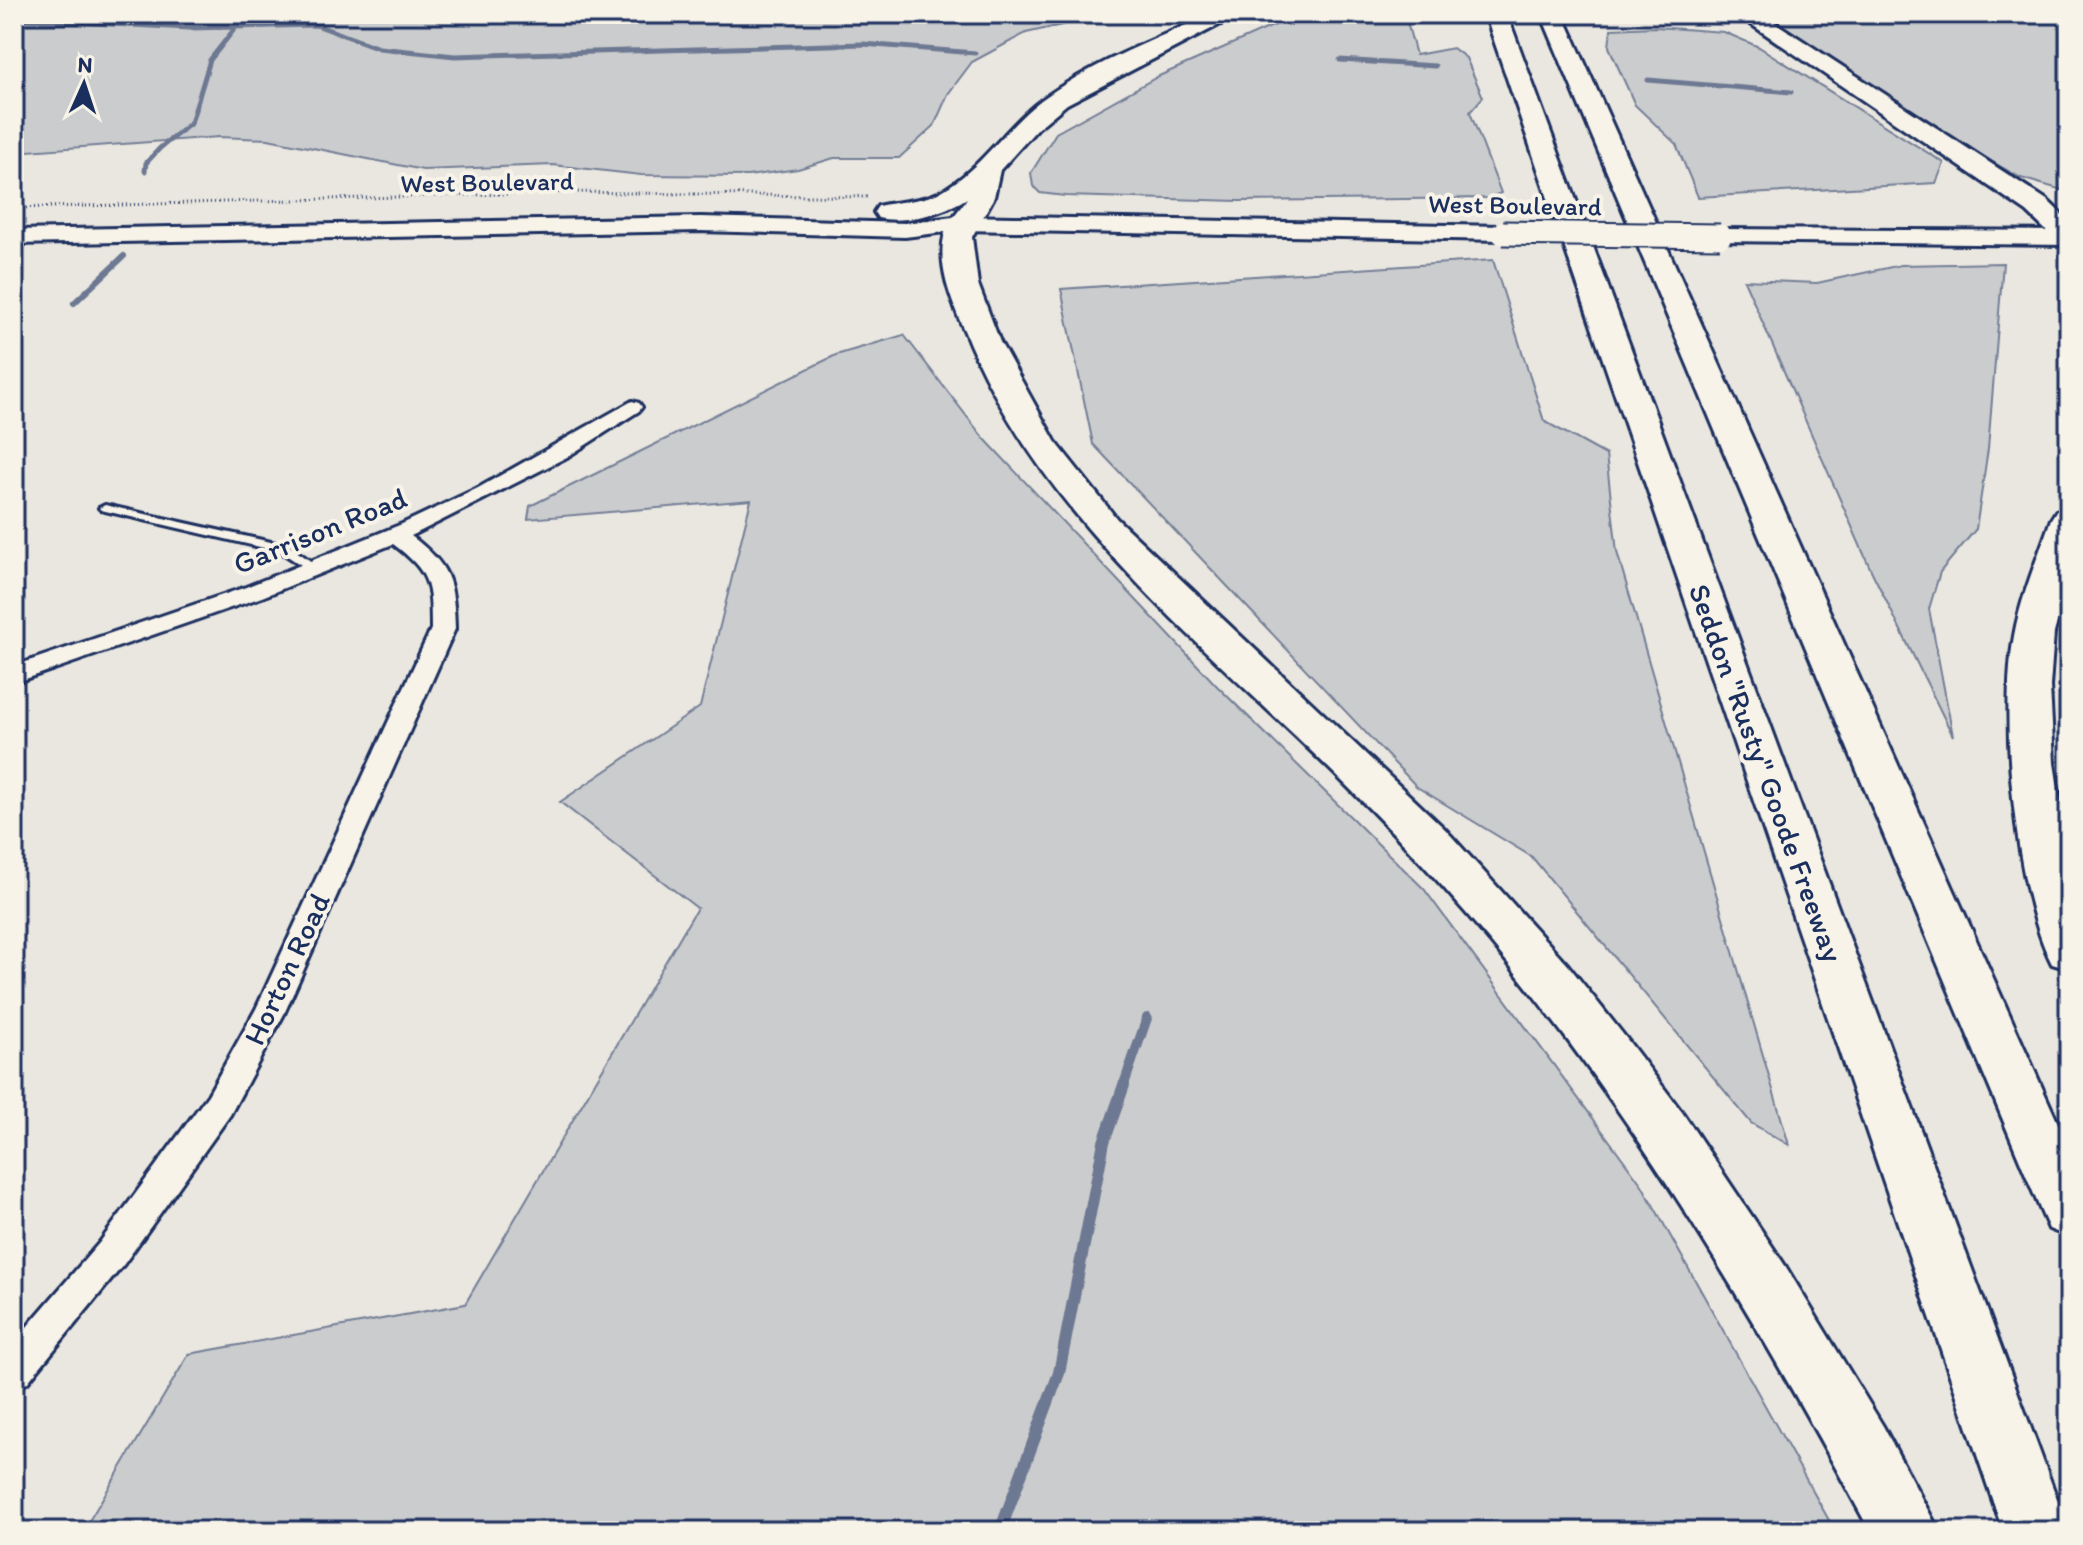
<svg xmlns="http://www.w3.org/2000/svg" width="2083" height="1545" viewBox="0 0 2083 1545" font-family="Itim,sans-serif">
<style>
.green{fill:#cbcccd;stroke:#737e96;stroke-width:2}
.lines{fill:none;stroke-linecap:round;stroke-linejoin:round}
.stream-far3{stroke:#6d7892;stroke-width:5}
.stream-far2{stroke:#6d7892;stroke-width:6}
.stream-far1{stroke:#6d7892;stroke-width:10}
.stream{stroke:#6d7892;stroke-width:12}
.service-casing{stroke:#1b2f5e;stroke-width:6}
.minor-casing{stroke:#1b2f5e;stroke-width:6}
.tertiary-casing{stroke:#1b2f5e;stroke-width:6}
.motorway-casing{stroke:#1b2f5e;stroke-width:6}
.path{stroke:#1b2f5e;stroke-width:3;stroke-dasharray:1 3;stroke-linecap:butt}
.service{fill:#f7f3e8;fill-rule:evenodd}
.minor{fill:#f7f3e8;fill-rule:evenodd}
.tertiary{fill:#f7f3e8;fill-rule:evenodd}
.motorway{fill:#f7f3e8;fill-rule:evenodd}
.tertiary-bridge-casing{stroke:#1b2f5e;stroke-width:27;stroke-linecap:butt}
.tertiary-bridge{stroke:#f7f3e8;stroke-width:23}
.labels{text-anchor:middle;stroke-width:8;stroke-linejoin:round;paint-order:stroke}
.far-street-label{font-size:26px;fill:#1b2f5e;stroke:#f7f3e8}
.street-label{font-size:30px;fill:#1b2f5e;stroke:#f7f3e8}
</style>
<rect width="100%" height="100%" fill="#eae7e0"/>
<filter id="ink" filterUnits="userSpaceOnUse"><feTurbulence type="fractalNoise" baseFrequency=".0125" numOctaves="2"/><feDisplacementMap in="SourceGraphic" scale="16" xChannelSelector="R" yChannelSelector="G"/><feConvolveMatrix kernelMatrix="1 2 1 2 8 2 1 2 1" color-interpolation-filters="sRGB"/></filter>
<g filter="url(#ink)">
<path class="green" d="M14 14H1111L1026 33 972 62 948 94 934 126 899 158H834L798 169 748 176 641 175 553 165 423 170 268 139 219 137 14 152Z
M1300 14H1443L1407 22 1416 55 1453 48 1466 58 1483 97 1470 112 1501 193 1488 198 1239 201 1065 196 1040 193 1033 186 1031 173 1056 133 1159 76Z
M1764 14H2069V192L2021 178 1973 151Z
M1655 27 1724 32 1759 47 1944 163 1936 183 1698 197 1676 144 1635 105 1609 47 1611 29Z
M1493 260 1544 421 1606 455 1617 552 1789 1145 1751 1123 1532 857 1417 787 1093 444 1061 289Z
M2003 263 1988 449 1976 529 1940 572 1929 609 1953 736 1870 568 1744 280 1817 283 1901 265Z
M904 335 982 436 1217 686 1424 889 1642 1185 1835 1531H83L189 1354 465 1304 697 908 560 802 700 707 751 500 528 519 530 506 836 355Z"/>
<g class="lines">
<path class="stream-far3" d="M14 19 189 28 316 25 379 48 455 56 863 44 975 53
M1340 60 1435 66
M1648 80 1791 92
M145 171 146 163 160 148 191 123 210 60 236 27"/>
<path class="stream-far2" d="M74 303 124 256"/>
<path class="stream-far1" d="M1123 1087 1147 1018"/>
<path class="stream" d="M1000 1531 1059 1373 1104 1142 1124 1085"/>
<g class="service-casing">
<path id="service" d="M105 505 289 546 322 569 320 572H312L281 552 101 510 99 508Z"/>
</g>
<g class="minor-casing">
<path id="minor" d="M632 401 639 403 642 407 639 411 567 457 411 536C450 565 454 582 455 629L284 1014 230 1115 124 1264 27 1383 14 1388V1342L100 1242 208 1095 256 1009 431 629C431 584 430 572 393 544L262 597 14 683V666L246 587 402 524 478 488Z"/>
</g>
<g class="tertiary-casing">
<path id="tertiary" d="M961 216 1503 226 1514 233 1503 240 961 230 905 237 701 231 14 244V230L701 217 905 223Z
M1720 229 2069 231V245L1712 241 1709 236 1712 231Z"/>
</g>
<g class="motorway-casing">
<path id="motorway" d="M1211 14H1240L1067 104 1038 128 1000 170 994 197 972 237 978 284 1000 342 1055 441 1117 519 1445 829 1568 965 1626 1038 1682 1112 1786 1267 1883 1426 1939 1531H1870C1770 1345 1664 1163 1534 996 1476 921 1413 851 1346 785 1205 645 1040 519 964 330 952 302 936 264 945 233 948 220 960 210 967 198 944 213 905 224 878 218L874 212 878 206C898 201 919 202 938 193 982 170 1007 123 1047 96 1097 61 1156 39 1211 14Z
M1485 14H1507L2069 1531H2003Z
M1541 14H1563L2069 1148V1237L2049 1229 2041 1211Z
M1736 14H1762L2047 200 2069 221V246L2059 243 2027 212Z
M2069 508V578L2054 633 2050 686 2054 763 2069 856V969L2052 964C2015 893 1999 715 2014 636 2021 596 2038 558 2051 519L2056 511Z"/>
</g>
<path class="path" d="M14 208 574 192 868 197"/>
<use href="#service" class="service"/>
<use href="#minor" class="minor"/>
<use href="#tertiary" class="tertiary"/>
<use href="#motorway" class="motorway"/>
<g class="tertiary-bridge-casing">
<path id="tertiary-bridge" d="M1503 233 1720 236"/>
</g>
<use href="#tertiary-bridge" class="tertiary-bridge"/>
</g>
</g>
<g class="labels">
<g class="far-street-label">
<text transform="translate(487 182) rotate(-1)" y="9">West Boulevard</text>
<text transform="translate(1515 205) rotate(1)" y="9">West Boulevard</text>
</g>
<g class="street-label">
<text transform="translate(320 531) rotate(-22)" y="10">Garrison Road</text>
<text transform="translate(1766 773) rotate(70)" y="10">Seddon "Rusty" Goode Freeway</text>
<text transform="translate(287 969) rotate(-65)" y="10">Horton Road</text>
</g>
</g>
<rect width="2083" height="1545" fill="none" stroke="#f7f3e8" stroke-width="48"/>
<rect x="24" y="24" width="2035" height="1497" fill="none" stroke="#1b2f5e" stroke-width="3" filter="url(#ink)"/>
<g transform="translate(84 84) rotate(3)" stroke="#f7f3e8" stroke-width="6" paint-order="stroke">
<path d="M0-6L14 30L0 20L-14 30Z" fill="#1b2f5e"/>
<text y="-12" font-size="22" font-weight="bold" text-anchor="middle" fill="#1b2f5e">N</text>
</g>
</svg>
